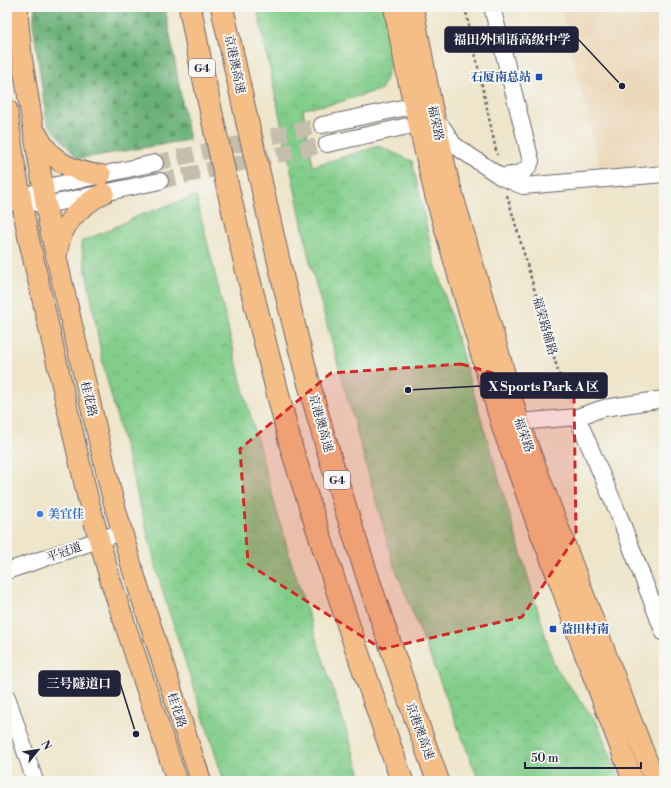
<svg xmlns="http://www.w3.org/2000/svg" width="671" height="788" viewBox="0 0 671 788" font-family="'Libre Bodoni','Noto Serif SC',serif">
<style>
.built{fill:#ecd8ba}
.forest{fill:url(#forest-firs);stroke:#466958}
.park{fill:url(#park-crowns);stroke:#527862}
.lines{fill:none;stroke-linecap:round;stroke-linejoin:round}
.minor-tunnel{stroke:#c5bead;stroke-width:16;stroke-dasharray:16 8;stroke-linecap:butt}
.minor-casing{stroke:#69666d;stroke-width:18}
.major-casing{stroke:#69666d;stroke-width:22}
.highway-casing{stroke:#69666d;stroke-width:24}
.path{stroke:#69666d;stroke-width:2.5;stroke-dasharray:3 3;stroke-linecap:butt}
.minor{stroke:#fff;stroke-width:16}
.major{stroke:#f6be87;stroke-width:20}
.highway{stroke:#f6be87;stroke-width:22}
.highway-bridge-casing{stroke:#69666d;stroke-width:24;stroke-linecap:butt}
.highway-bridge{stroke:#f6be87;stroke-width:22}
.marked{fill:#d62828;fill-opacity:0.2;stroke:#d62828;stroke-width:3;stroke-dasharray:8 5;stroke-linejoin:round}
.transit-dot{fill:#1a4fb4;stroke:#f6f6f2;stroke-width:1.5}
.shop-dot{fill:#3f7fe0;stroke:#f6f6f2;stroke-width:1.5}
.labels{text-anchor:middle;stroke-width:4;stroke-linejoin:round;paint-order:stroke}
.shield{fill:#f6f6f2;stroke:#626272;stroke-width:1}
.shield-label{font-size:11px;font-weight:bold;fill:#22223b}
.street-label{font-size:12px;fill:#22223b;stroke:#f6f6f2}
.transit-label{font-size:12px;font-weight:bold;fill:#164399;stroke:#f6f6f2;text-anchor:end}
.shop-label{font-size:12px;font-weight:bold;fill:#366cbe;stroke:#f6f6f2;text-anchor:start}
.leader{fill:none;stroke:#22223b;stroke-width:1.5}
.callout-dot{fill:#22223b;stroke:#f6f6f2;stroke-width:1.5}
.callout{fill:#22223b;stroke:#22223b;stroke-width:1.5}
.callout-label{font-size:13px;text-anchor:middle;font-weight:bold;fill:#fff}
</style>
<defs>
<pattern id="forest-firs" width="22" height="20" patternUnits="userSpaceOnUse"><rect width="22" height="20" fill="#69b076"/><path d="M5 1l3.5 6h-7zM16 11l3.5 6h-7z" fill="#568f62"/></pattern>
<pattern id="park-crowns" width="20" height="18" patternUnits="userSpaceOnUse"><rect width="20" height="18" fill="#82cd8a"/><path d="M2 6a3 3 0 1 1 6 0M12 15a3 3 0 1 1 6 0" fill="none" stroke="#70b078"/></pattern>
</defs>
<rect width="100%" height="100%" fill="#f6f6f2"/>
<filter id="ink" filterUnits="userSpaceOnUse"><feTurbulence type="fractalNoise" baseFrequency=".025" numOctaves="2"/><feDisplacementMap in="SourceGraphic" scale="8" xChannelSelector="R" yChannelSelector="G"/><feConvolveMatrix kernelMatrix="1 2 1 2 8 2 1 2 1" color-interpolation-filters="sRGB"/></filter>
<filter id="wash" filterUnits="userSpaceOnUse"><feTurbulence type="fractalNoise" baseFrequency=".012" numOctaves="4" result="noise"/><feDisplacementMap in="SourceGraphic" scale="16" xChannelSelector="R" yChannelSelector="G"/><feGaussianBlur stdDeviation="0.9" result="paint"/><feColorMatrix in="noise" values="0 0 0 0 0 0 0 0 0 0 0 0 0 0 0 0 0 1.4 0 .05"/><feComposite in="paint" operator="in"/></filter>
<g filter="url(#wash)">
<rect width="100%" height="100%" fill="#eee5ca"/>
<path class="built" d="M561 7H664V165L600 170Z"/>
<path class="forest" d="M35 7H165L189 140 78 159 47 123 33 24Z"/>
<path class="park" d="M257 7H385L394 53 382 89 336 103 303 109 313 166 379 146 412 161 433 256 554 665 597 723 621 781H479L393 562 311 267Z
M196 196 243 389 291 562 363 781H224L163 593 103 364 81 242 113 228 138 216Z"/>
</g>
<g filter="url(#ink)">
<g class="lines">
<path class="minor-tunnel" d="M155 163 322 125
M160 181 327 144"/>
<g class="minor-casing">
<path id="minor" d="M492 7 531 161C527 175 514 174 501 177
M322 125 426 103
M327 144 435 120 443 128 454 145 501 177 523 186 664 174
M7 203 21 200 43 188 155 163
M35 203 46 205 160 181
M577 417 618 513 664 633
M519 422 577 417 604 408 664 399
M7 571 122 532
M7 697 35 781"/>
</g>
<g class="major-casing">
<path id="major" d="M18 7V20L22 59 50 230 111 492 133 571 201 781
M394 7 407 75 435 195 502 427 537 524 561 586 581 644 633 781
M413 7 431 102 448 178 519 422 623 699 655 781
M7 109 14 160 28 236 88 499 110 579 177 781
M37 134C50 161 72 172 101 175
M57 254C60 224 79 207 104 193"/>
</g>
<g class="highway-casing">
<path id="highway" d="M190 7 200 60 215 130
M222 7 247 121
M259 173C276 250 293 327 314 402 350 530 393 656 438 781
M226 180 246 267 292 450 352 636 402 781"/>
</g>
<path class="path" d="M465 7 497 155
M507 195 562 385 570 402"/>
<use href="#minor" class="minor"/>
<use href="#major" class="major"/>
<use href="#highway" class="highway"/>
<g class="highway-bridge-casing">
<path id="highway-bridge" d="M247 121 259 173
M215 130 226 180"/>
</g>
<use href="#highway-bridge" class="highway-bridge"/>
</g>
</g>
<path class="marked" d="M461 364 574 396 576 536 522 617 382 649 248 564 240 449 331 373Z"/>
<g class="transit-dot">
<rect x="535" y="73" width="8" height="8" rx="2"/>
<rect x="549" y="625" width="8" height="8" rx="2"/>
</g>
<circle class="shop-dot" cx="40" cy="514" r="4"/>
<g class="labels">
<g class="shield">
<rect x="189" y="59" width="26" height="18" rx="3"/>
<rect x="324" y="471" width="26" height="18" rx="3"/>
</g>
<g class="shield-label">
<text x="202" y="72">G4</text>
<text x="337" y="484">G4</text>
</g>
<g class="street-label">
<text transform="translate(235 64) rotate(78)" y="4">京港澳高速</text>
<text transform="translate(436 123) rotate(78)" y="4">福荣路</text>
<text transform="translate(545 326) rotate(74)" y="4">福荣路辅路</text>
<text transform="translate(89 399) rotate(77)" y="4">桂花路</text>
<text transform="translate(321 423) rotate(74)" y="4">京港澳高速</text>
<text transform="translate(524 435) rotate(71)" y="4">福荣路</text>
<text transform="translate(64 552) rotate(-19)" y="4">平冠道</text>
<text transform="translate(177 710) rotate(72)" y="4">桂花路</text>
<text transform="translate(420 731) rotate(70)" y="4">京港澳高速</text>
</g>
<g class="transit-label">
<text x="531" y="81">石厦南总站</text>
<text x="561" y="633" text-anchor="start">益田村南</text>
</g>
<g class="shop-label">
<text x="48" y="518">美宜佳</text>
</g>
</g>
<path class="leader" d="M622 86L578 39M408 390L481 386M136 734L120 683"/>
<g class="callout-dot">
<circle cx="622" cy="86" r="4"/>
<circle cx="408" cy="390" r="4"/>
<circle cx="136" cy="734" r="4"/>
</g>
<g class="callout">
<rect x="445" y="27" width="133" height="25" rx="4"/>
<rect x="481" y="373" width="126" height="25" rx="4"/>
<rect x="39" y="671" width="81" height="25" rx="4"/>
</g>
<g class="callout-label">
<text x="512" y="44">福田外国语高级中学</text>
<text x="544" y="391">X Sports Park A 区</text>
<text x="79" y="688">三号隧道口</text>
</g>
<rect width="671" height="788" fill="none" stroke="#f6f6f2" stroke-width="24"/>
<g transform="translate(38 750) rotate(60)" stroke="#f6f6f2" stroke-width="3" paint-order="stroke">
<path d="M0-3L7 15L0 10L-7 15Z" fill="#22223b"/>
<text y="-6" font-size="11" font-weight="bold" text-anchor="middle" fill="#22223b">N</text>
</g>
<path d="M525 762v6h116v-6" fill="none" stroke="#22223b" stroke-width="2"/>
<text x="531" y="762" font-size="12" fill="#22223b" stroke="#f6f6f2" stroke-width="3" paint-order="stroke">50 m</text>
</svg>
